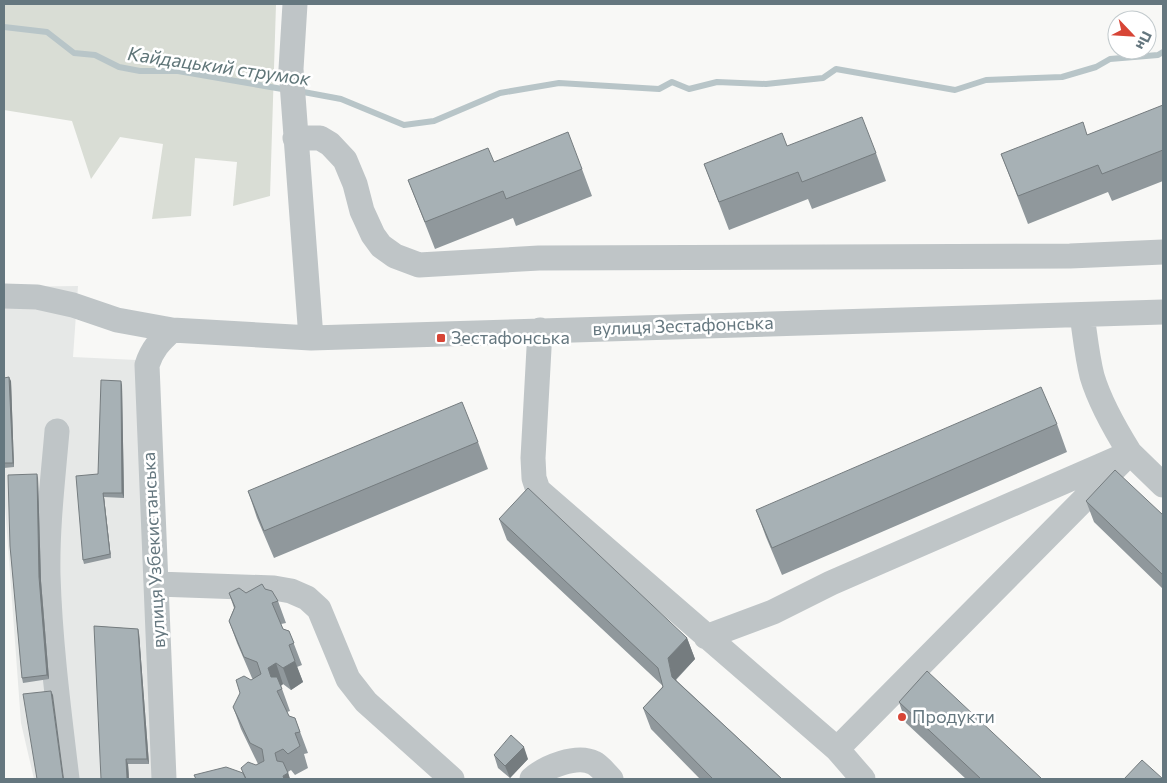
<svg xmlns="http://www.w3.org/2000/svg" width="1167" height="783" viewBox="0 0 1167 783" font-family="Commissioner,sans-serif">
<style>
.built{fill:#e6e8e7}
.green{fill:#d9ddd5}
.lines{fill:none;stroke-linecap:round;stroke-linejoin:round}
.stream{stroke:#b8c5c8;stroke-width:6}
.minor{stroke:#bfc5c7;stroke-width:25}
.wall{fill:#90989c}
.shaded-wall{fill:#757c7f}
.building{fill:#a7b1b5;stroke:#757c7f}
.poi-dot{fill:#d74536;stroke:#fff;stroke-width:2}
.labels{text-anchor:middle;stroke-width:5;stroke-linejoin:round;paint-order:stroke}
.street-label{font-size:18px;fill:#65777f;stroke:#fff}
.poi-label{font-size:18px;fill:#65777f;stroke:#fff;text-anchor:start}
.water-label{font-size:19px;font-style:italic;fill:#607679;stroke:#fff}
</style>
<rect width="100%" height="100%" fill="#f8f8f6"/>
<path class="built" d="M78 286 73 357 137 360 157 779H34L21 723 4 492V287Z"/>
<path class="green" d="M4 4H276L270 196 233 206 237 162 195 158 191 216 152 219 163 144 120 137 91 179 72 121 4 110Z"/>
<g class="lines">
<path class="stream" d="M4 27 47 32 74 53 95 55 119 67 140 71H178L288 90
M298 91 341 99 404 125 434 121 500 93 559 83 659 89 672 82 689 89 717 82 766 84 823 78 836 69 955 90 986 80 1062 77 1096 67 1110 59 1158 55 1163 52"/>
<path class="minor" d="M295 4 291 69 311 338
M295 138H320L330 144 345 160 355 184 362 211 373 235 381 246 395 256 419 265 539 258 1070 256 1163 252
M4 296 37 297 73 305 117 320 172 330 311 338 1163 312
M540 330 533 458 534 478 538 490 837 749 863 779
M57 431C53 478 47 527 48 575 50 643 59 712 67 779
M157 584 274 588 291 591 307 598 319 609 348 679 366 702 452 779
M706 637 773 612 831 583 1130 453 1163 485
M837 749 1130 453C1115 429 1100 403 1092 376 1087 356 1085 335 1082 315
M164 779 147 365C152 349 160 341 172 330
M532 779C545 767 577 754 594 763 600 766 606 774 611 779"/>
</g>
<path class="wall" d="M1163 106V181L1112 201 1108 192 1028 224 1001 154 1087 135Z
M787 146 876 153 886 181 812 209 808 199 729 230 704 164Z
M494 162 582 169 592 196 516 226 513 218 435 249 408 180Z
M4 378 11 381 14 467 4 468Z
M122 385 124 498 104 497 111 558 84 564 83 560 98 474Z
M1057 424 1067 452 782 575 766 537 756 510Z
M478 442 488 469 274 558 257 518 248 491Z
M38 478 41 581 49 679 23 683 22 678Z
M1086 501 1163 515V589L1094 522Z
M499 519 687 638 695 659 676 680 782 779H700L651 729 643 708 663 686 507 540Z
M265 589 278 601 286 623 281 624 283 629 289 631 302 665 297 667 303 682 291 690 283 684 281 686 290 711 287 712 289 716 295 718 308 753 304 754 308 768 295 775 291 770 288 772 290 779H196L243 773 258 764 241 729 233 707 251 680 253 679 252 678 237 643 229 621 234 608 229 593H246Z
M94 626 138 629 139 633 149 764H128L129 779Z
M899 702 1042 779H966L906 723Z
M494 755 528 759 510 778 498 768Z"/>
<path class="shaded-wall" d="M9 377 11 381 14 467 13 463Z
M121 381 122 385 124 498 122 493Z
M37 474 38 478 41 581 49 679 47 675 39 577Z
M103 493 104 497 111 558 110 554Z
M138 629 139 633 149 764 147 759Z
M687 638 695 659 676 679 680 698 672 677 668 658Z
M295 661 303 682 291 690 283 668Z
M276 663 283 684 275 690 268 668Z
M51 691 53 695 64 779H63Z
M524 747 528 759 510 778 505 766Z
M126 759 128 764 129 779H127Z
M288 773 290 779H284L283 776Z"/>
<path class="building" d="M1163 105V150L1102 174 1098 165 1018 196 1001 154 1083 122 1087 135Z
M862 117 876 153 802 182 798 172 719 202 704 164 782 133 787 146Z
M568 132 582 169 506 199 503 191 425 222 408 180 488 148 494 162Z
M9 377 13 463H4V378Z
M101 380 121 381 122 493H103L110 554 83 560 76 476 98 474Z
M1041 387 1057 424 772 548 756 510Z
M462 402 478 442 264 531 248 491Z
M1115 470 1163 515V575L1086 501Z
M37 474 39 577 47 675 22 678 10 546 8 475Z
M528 488 687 638 668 658 672 677 782 779H713L643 708 663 687 658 668 499 519Z
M262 584 265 589 272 591 278 601 272 603 283 629 289 631 294 643 289 645 295 661 283 668 276 663 268 668 271 677H277L282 689 277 691 289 716 295 718 300 732 295 733 300 746 288 754 283 749 275 753 277 761 283 762 288 773 283 776 284 779H246L241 768 248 762 256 765 264 761 262 749 250 743 233 707 240 693 236 680 244 676 251 680 261 674 257 662 244 657 229 621 235 607 229 593 239 588 246 593Z
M94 626 138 629 147 759H126L127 779H101Z
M927 671 1042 779H981L899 702Z
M51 691 63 779H37L23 694Z
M511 735 524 747 505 766 494 755Z
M1142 760 1163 779H1124Z
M226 767 243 773 246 779H196L194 775Z"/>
<g class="poi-dot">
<rect x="436" y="333" width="10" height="10" rx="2.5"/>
<circle cx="902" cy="717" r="5"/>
</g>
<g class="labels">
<g class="street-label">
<text transform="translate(683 326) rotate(-2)" y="6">вулиця Зестафонська</text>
<text transform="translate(154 550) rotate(-93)" y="6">вулиця Узбекистанська</text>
</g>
<g class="poi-label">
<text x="451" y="344">Зестафонська</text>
<text x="912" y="723">Продукти</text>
</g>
<g class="water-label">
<text transform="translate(219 66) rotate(8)" y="7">Кайдацький струмок</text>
</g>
</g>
<rect width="1167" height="783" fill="none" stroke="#65777f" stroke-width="10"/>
<g transform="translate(1132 35) rotate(115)"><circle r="24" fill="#ffffff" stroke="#c1c9cc"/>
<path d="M0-4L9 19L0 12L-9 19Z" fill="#d74536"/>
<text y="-8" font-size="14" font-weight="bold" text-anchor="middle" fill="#65777f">Пн</text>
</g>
</svg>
